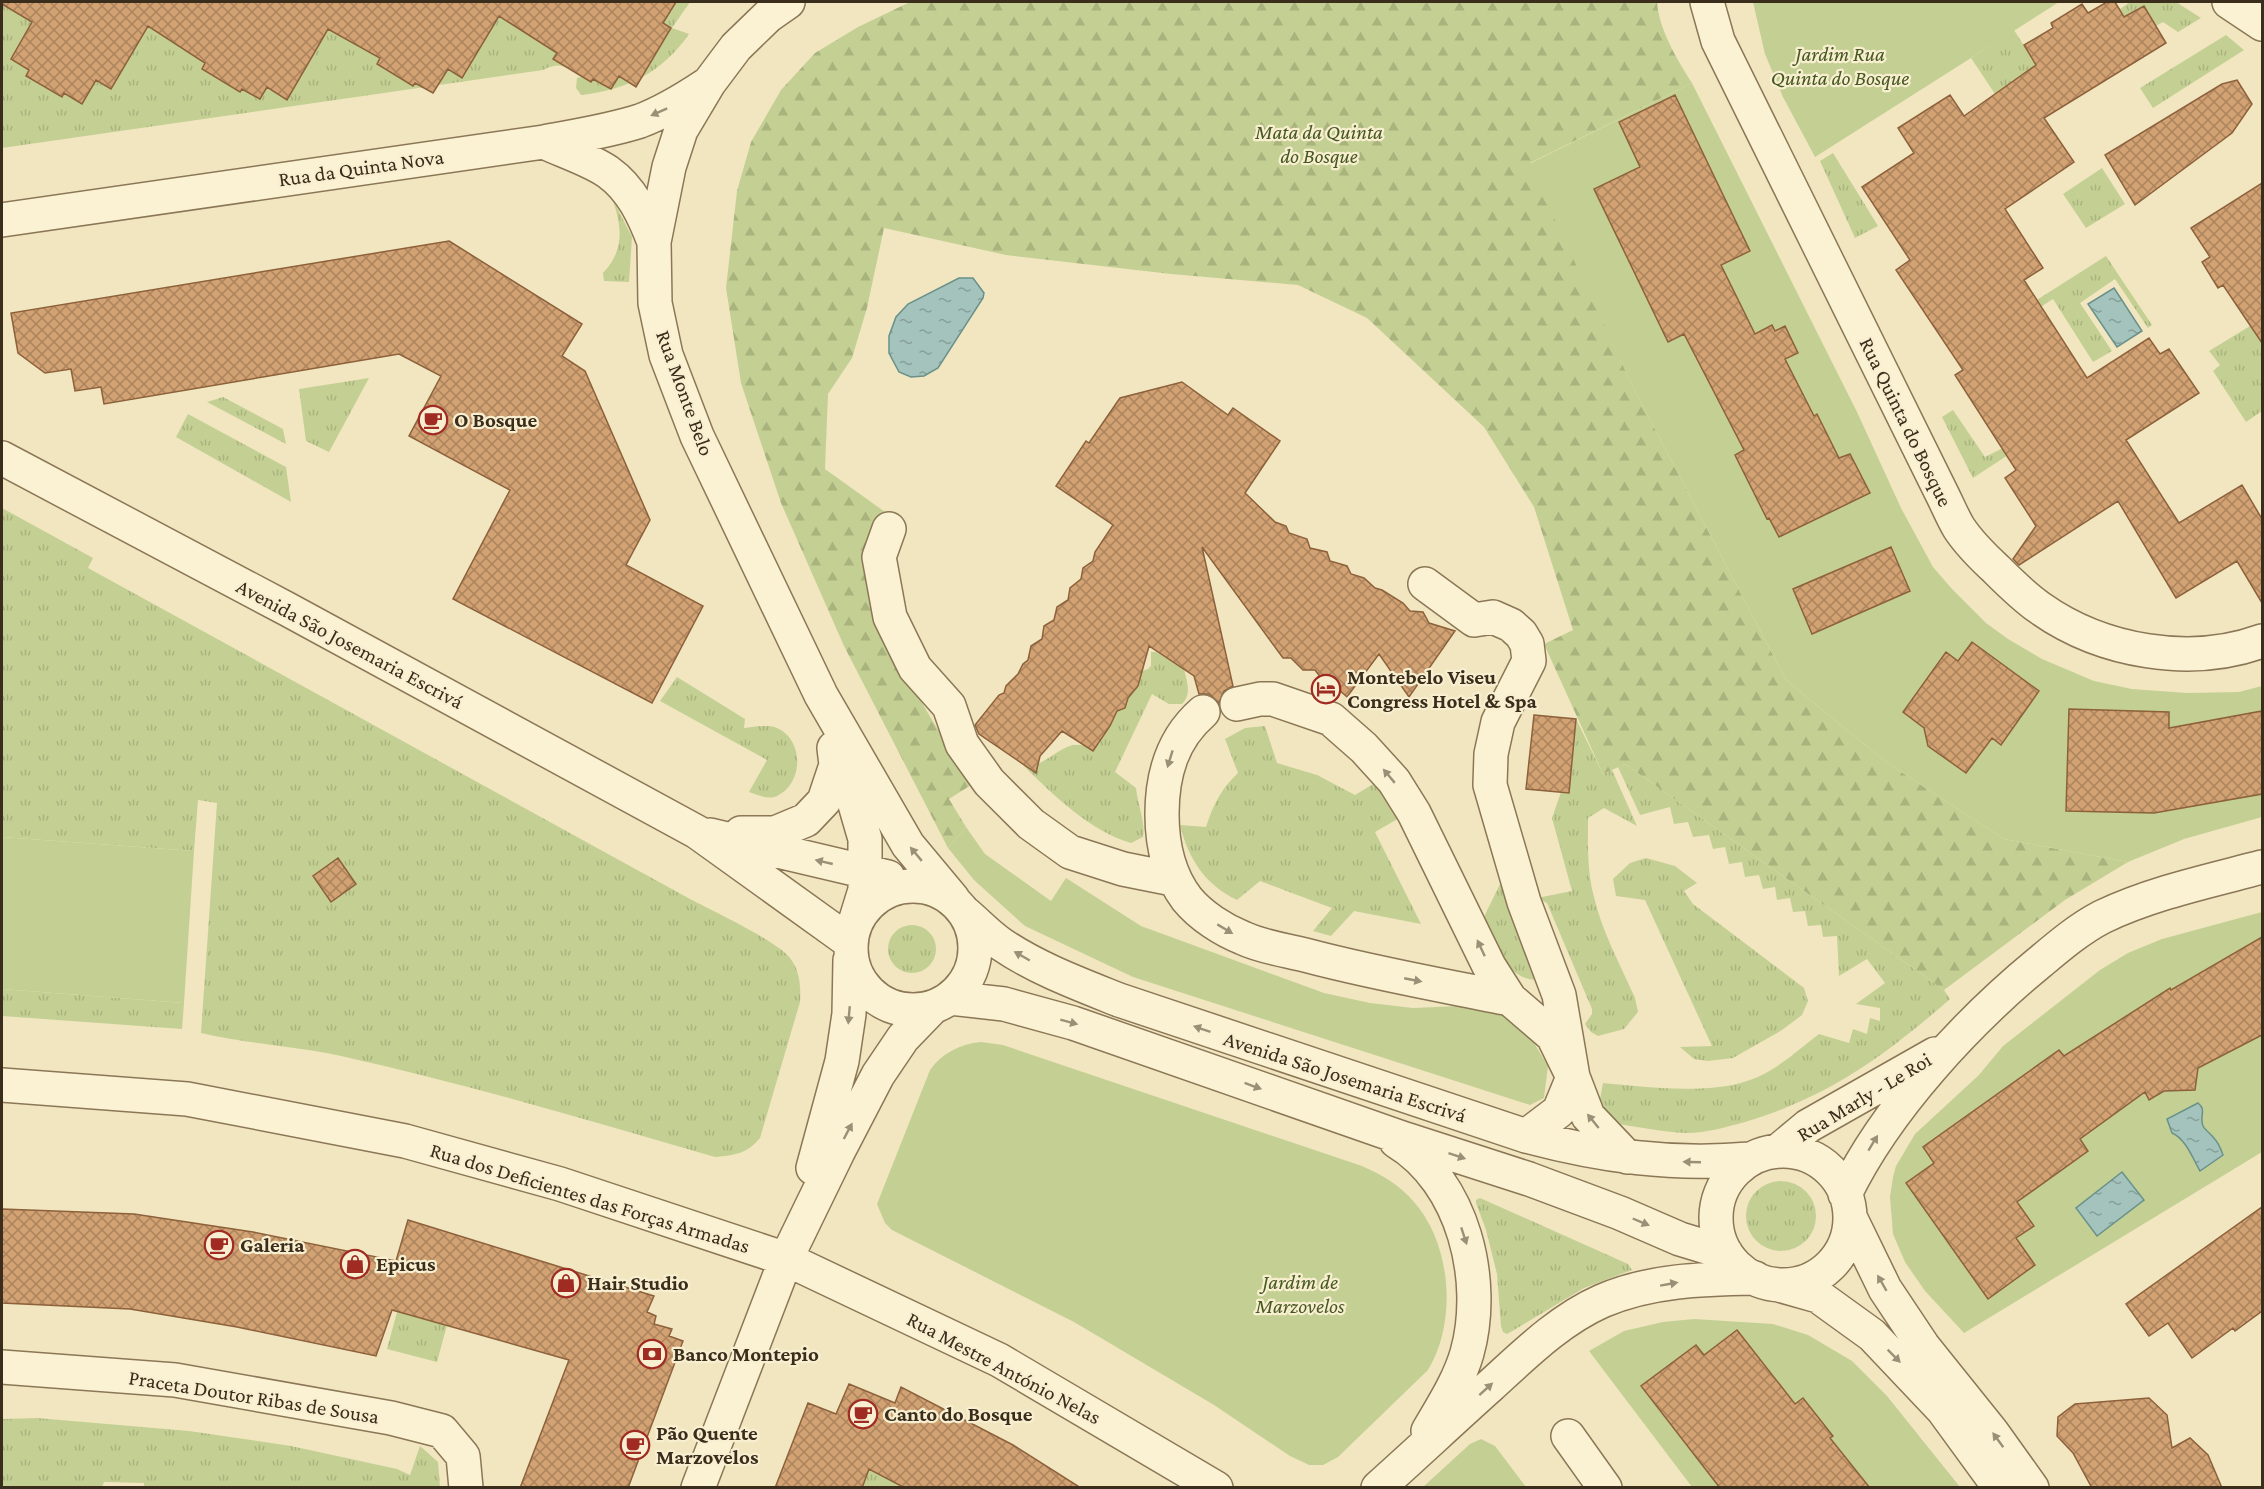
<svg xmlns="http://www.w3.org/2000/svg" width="2264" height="1489" viewBox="0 0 2264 1489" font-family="'Crimson Pro',serif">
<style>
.grass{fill:url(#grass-tufts)}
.forest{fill:url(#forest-firs)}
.green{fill:#c4d093}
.water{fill:url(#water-ripples);stroke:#69918a;stroke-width:1.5}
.building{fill:url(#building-cross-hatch);stroke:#8c613b;stroke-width:1.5}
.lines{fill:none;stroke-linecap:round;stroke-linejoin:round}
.minor-casing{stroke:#8b7756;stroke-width:36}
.minor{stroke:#fbf2d4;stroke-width:33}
.oneway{fill:#9a9078}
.labels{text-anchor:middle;stroke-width:4.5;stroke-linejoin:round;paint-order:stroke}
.park-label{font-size:21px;font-style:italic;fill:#465821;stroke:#f8efd0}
.street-label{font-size:21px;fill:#3a2d1c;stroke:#f8efd0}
.poi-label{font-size:21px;font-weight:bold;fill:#3a2d1c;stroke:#f8efd0;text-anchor:start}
</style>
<defs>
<pattern id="grass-tufts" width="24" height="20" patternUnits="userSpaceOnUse" patternTransform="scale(1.5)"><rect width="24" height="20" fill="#c4d093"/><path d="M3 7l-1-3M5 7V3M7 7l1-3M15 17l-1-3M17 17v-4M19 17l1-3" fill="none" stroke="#a9b37e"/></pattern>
<pattern id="forest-firs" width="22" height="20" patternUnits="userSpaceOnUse" patternTransform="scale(1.5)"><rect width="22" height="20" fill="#c4d093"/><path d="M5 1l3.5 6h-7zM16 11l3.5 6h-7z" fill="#a9b37e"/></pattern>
<pattern id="water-ripples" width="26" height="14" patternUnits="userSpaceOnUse" patternTransform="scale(1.5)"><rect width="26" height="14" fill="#a3c3bc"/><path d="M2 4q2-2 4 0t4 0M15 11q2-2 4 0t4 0" fill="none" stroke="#869f98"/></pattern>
<pattern id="building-cross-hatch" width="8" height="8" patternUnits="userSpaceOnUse" patternTransform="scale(1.5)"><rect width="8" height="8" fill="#d2a273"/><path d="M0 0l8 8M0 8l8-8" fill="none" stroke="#ab845e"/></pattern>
</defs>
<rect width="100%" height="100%" fill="#f1e6c0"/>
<path class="grass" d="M2 2H690L672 28 689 34C663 72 627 90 581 95L576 88 577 78 581 77C565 67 561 61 543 70L2 148Z
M2130 2H2176L2201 18 2178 32 2163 22 2156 26 2144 6 2125 17 2120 9Z
M2014 30 2045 79H2016L1995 94 1971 58Z
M2226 35 2244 50 2153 108 2140 88Z
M1833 153 1878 226 1855 238 1820 161Z
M2102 168 2125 204 2086 228 2063 194Z
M612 198 632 237 629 282 604 281 603 273C625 250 622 226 612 198Z
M2106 256 2152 325 2148 328 2115 279 2080 303 2112 351 2093 362 2053 299 2011 326 2007 319Z
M2250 326 2262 344V411L2246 422 2213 371 2220 365 2209 351Z
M369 378 329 452 306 441 299 389Z
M223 397 283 429 286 444 207 402Z
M1953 410 1985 457 2003 448 2008 455 1973 478 1942 417Z
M188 414 286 467 291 502 176 437Z
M2 508 93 558 88 568 690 899C713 911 777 941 790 958 800 971 801 987 800 1002L760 1138C747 1154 735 1155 715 1157 591 1121 467 1084 341 1056 295 1046 247 1044 201 1033L217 803 198 800 194 851 2 837Z
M1151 652H1156L1184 669C1187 682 1192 694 1182 704H1169L1152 694 1115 772 1136 788C1137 801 1146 825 1143 837L1131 843C1090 831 1053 795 1023 765 1047 771 1064 734 1089 748L1110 726 1112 721 1111 712 1138 686 1140 677 1137 673 1148 669 1151 666Z
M677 677 745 719 744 728C753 727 769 724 777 728 804 740 804 783 777 796 769 800 757 795 749 792L767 760 660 701Z
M1576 719 1603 774 1612 770 1637 826 1604 808 1588 818C1588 843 1587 868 1593 893 1601 930 1620 964 1635 998L1638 1012 1624 1029 1598 1036 1591 1032 1585 1024 1592 1014V1009L1547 903 1537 898 1572 891 1552 818 1561 792 1569 793Z
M1265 726 1277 763 1317 775 1355 795 1380 780 1401 817 1375 832 1421 924 1354 911 1331 936 1313 931 1332 908 1260 881 1237 900C1205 885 1188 858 1180 825L1206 827C1213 805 1221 789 1238 773L1225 739 1245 728Z
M1625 764 1944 990 1950 999C1886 1055 1827 1098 1745 1122 1726 1127 1706 1133 1687 1133 1661 1132 1635 1126 1610 1123L1598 1110 1603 1083C1646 1087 1710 1095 1750 1080 1776 1071 1798 1050 1819 1034L1849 1043 1853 1029 1867 1034 1870 1018 1880 1021V1008L1856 1004 1885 983 1867 959 1839 976 1837 936 1823 937 1821 925 1808 926 1805 911 1793 912 1790 898 1777 900 1775 887 1763 889 1759 875 1745 877 1742 862 1729 864 1725 847 1713 849 1709 835 1693 837 1688 822 1674 824 1670 807 1640 815 1618 767Z
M1646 858 1675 866 1697 883 1684 891 1693 904 1804 988 1808 1001 1802 1015 1782 1030 1733 1058 1708 1061 1694 1059 1680 1047 1712 1046 1645 900 1616 896 1613 879 1630 863Z
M1500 884 1538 970 1537 980C1506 980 1494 942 1483 919Z
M888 949a24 24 0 1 1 48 0a24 24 0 1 1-48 0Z
M2 989 184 1003 182 1029 2 1016Z
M1746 1216a35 35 0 1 1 70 0a35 35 0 1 1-70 0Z
M1480 1198 1628 1264 1632 1270 1584 1288 1514 1330 1507 1334 1503 1332 1501 1326 1497 1274 1486 1230 1476 1203V1200Z
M397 1312 447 1325 437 1362 387 1349Z
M37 1418 189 1431 291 1446 397 1469 410 1475 420 1446 438 1462 440 1487 144 1488V1483L104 1482 102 1487H2V1419Z
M869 1469 905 1487 862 1488Z"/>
<path class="forest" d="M910 2H1657C1659 30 1677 59 1692 83L1530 163 1633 387 1786 680 1886 762 2004 839 2128 862 2065 900 1944 990 1625 764 1603 774 1544 644 1573 630 1534 507 1484 427 1367 318 1298 285 1171 274 1006 255 884 228 867 308 852 358 828 394 825 469 885 512 869 544 913 688 971 785 949 799 966 827 948 848 844 646 781 503 741 383 726 288 737 191 751 142 781 90 815 53 858 27Z"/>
<path class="green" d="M1753 2H2059L1815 157 1783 97 1765 54Z
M1692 83 1857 412 1901 508 1933 567 1952 589 1986 623 2008 639 2042 659 2094 681 2132 689 2187 693 2239 692 2262 686V817L2184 839 2128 862 2004 839 1886 762 1786 680 1633 387 1529 164Z
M966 827 985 854 1051 901 1066 878 1141 926 1324 993 1370 1003 1413 1008 1460 1006 1500 1013 1520 1026 1534 1043 1548 1066 1544 1098 1530 1105 1133 977 1025 926 974 880 948 848Z
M2 837 194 851 184 1003 2 989Z
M2262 912V1152L1964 1333 1925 1291 1905 1262 1893 1234 1890 1197 1893 1177 1896 1166 1915 1134 1979 1075 2003 1046 2100 970 2128 953 2162 939Z
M981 1042 1003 1045 1362 1166C1382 1175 1400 1185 1414 1202 1452 1245 1457 1323 1428 1370L1338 1457 1323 1465H1309L1290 1456 1214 1405 1074 1322 892 1230 885 1223 877 1204 930 1070C942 1053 960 1044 981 1042Z
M1694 1319 1773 1324 1808 1335 1852 1361 1887 1396 1960 1487H1692L1589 1351 1624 1331 1663 1322Z
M1481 1439 1495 1446 1526 1487H1423L1470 1444Z"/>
<path class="water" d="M959 278H973L984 293 983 298 938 368 924 376 911 377 899 372 889 353V336L896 317 908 304Z
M2114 288 2142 331 2117 347 2088 304Z
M2198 1103C2207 1110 2199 1116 2203 1126 2205 1130 2210 1133 2213 1137 2218 1142 2221 1149 2223 1155L2200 1171C2193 1159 2186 1139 2172 1133L2167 1119Z
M2122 1172 2144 1200 2097 1236 2076 1208Z"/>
<path class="building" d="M2 2H676L663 23 671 28 636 87 619 76 611 89 593 79 591 82 553 59 557 53 499 16 462 78 448 69 433 93 415 83 413 86 377 64 380 58 328 29 287 100 267 87 260 99 242 89 240 92 202 69 205 63 148 26 111 89 96 80 82 104 64 93 62 97 26 76 29 70 11 59 32 22 2 4Z
M2107 2H2115L2124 17 2144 6 2166 43 2044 118 2074 162 2005 209 2043 268 2024 280 2087 378 2149 338 2160 354 2169 349 2199 393 2126 440 2179 523 2242 485 2262 519V603L2237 561 2176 598 2118 501 2019 565 2013 559 2036 526 2005 478 2016 470 1955 375 1963 370 1896 270 1910 260 1862 187 1914 153 1898 128 1950 95 1964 116 2036 65 2024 45 2053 28 2051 23 2082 4 2088 13Z
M2237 80 2252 104 2232 133 2135 205 2105 155 2222 84Z
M1675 95 1750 251 1721 265 1755 334 1772 325 1775 331 1785 326 1798 353 1785 359 1814 416 1817 414 1839 458 1850 454 1870 493 1779 537 1769 518 1767 519 1735 455 1744 450 1684 334 1668 342 1594 189 1640 167 1619 122Z
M2262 183V343L2223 285 2218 288 2202 262 2210 257 2191 228Z
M449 241 582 324 562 356 585 371 650 520 626 565 703 606 652 703 453 599 510 490 409 436 441 376 399 354 104 404 101 387 75 391 71 369 45 373 18 353 11 313Z
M1182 382 1228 415 1233 408 1280 441 1245 493 1275 522 1286 526 1289 533 1307 539 1310 548 1327 552 1330 561 1347 566 1351 574 1364 578 1375 588 1382 590 1403 603 1410 611 1423 612 1429 623 1455 631 1409 697 1379 654 1347 697 1328 680 1322 679 1315 670H1303L1291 658H1283L1202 547 1233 686 1224 691 1219 703 1209 694H1199L1194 676 1149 646 1138 686 1128 698 1125 708 1117 711 1110 726 1093 751 1062 731 1040 756 1036 773 979 734 975 725 999 695 1004 693 1006 686 1018 674 1023 664 1028 660 1031 646 1042 639 1044 626 1054 620 1057 607 1068 600 1070 588 1081 579 1083 568 1093 561 1095 552 1113 525 1056 486 1086 441 1089 443 1120 398Z
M1891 547 1910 591 1812 634 1793 589Z
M1972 642 2039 691 2001 745 1992 738 1966 773 1928 746 1924 728 1903 712 1946 652 1958 661Z
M2069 709 2169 712V728L2262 711V794L2154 813 2066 811Z
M1534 715 1576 719 1569 793 1526 789Z
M338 858 356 884 331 902 313 876Z
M2262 937V1035L2198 1068 2195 1090 2164 1091 2149 1100 2145 1092 2080 1139 2088 1151 2017 1202 2034 1226 2016 1238 2035 1265 1988 1299 1906 1183 1934 1163 1923 1147 2059 1050 2064 1056 2170 988 2171 990Z
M2262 1207V1311L2235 1331 2233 1328 2192 1358 2168 1323 2149 1336 2126 1304Z
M2 1209 134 1214 253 1232 396 1261 408 1220 654 1296 647 1312 656 1316 654 1324 672 1329 669 1336 683 1341 628 1488H520L569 1360 392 1310 376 1356 237 1327 130 1309 2 1303Z
M1737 1330 1795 1404 1803 1398 1833 1436 1830 1438 1870 1488H1720L1641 1386 1696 1345 1704 1355Z
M849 1384 895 1403 901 1387 1013 1445 1081 1488H905L869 1469 862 1488H775L808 1403 836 1414Z
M2149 1398 2167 1415 2172 1448 2190 1438 2208 1455 2222 1488H2092L2073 1453 2057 1436 2058 1417 2075 1404Z"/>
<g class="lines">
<g class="minor-casing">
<path id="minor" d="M788 2 768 16 736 47 709 83 681 130 669 167 654 242 655 303 666 355 697 436 821 695 908 845 953 899
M1707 2 1718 41 1943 496C1948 506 1953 518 1959 528 1969 543 1983 557 1996 569 2010 583 2024 597 2040 608 2102 652 2191 667 2262 641
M2229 2 2262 24
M544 142C563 151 591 160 608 172 632 189 644 216 654 242
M2 220 544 142C576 136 609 131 640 121 664 112 685 99 706 85
M2 458 287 609 697 832 850 942
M889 529 879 557 890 617 915 668 949 706 962 744 989 782 1031 824 1070 852 1123 869 1173 879
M1425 584 1474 620 1493 617 1511 625 1521 634 1527 644 1529 661 1498 722 1491 754 1490 785 1524 902 1559 995 1573 1077 1559 1111 1526 1136
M1237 704 1260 699H1273L1331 719 1364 748 1394 781 1414 813 1489 966 1510 999 1553 1036 1573 1077 1588 1116 1627 1157
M1203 712C1172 739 1162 774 1162 814 1162 845 1168 874 1187 899 1201 916 1223 930 1243 938 1262 947 1285 950 1305 955 1372 973 1441 985 1510 999
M840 753 865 839V890L856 919
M741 833H775L806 820 824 801 836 765 834 748
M710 835 888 877
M851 948a62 62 0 1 1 124 0a62 62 0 1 1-124 0Z
M965 913C977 923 988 935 1001 944 1036 968 1079 984 1119 1000L1526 1136C1601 1156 1672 1166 1750 1159
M950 998 1004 1004 1073 1023 1405 1139 1529 1179 1620 1213 1680 1239 1726 1253
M2 1085 187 1099 405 1141 560 1184 786 1259 999 1360 1216 1488
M1396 1141C1464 1182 1487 1281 1467 1353 1459 1381 1442 1407 1428 1431
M1778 1151 1808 1126 1935 1054
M1716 1218a67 67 0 1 1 134 0a67 67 0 1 1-134 0Z
M813 1168 842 1061 849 1014 850 960
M1845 1194C1886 1109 1967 1022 2040 962 2059 946 2079 929 2102 917 2152 893 2209 881 2262 867
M1850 1217 1885 1289 1923 1346 1992 1432 2032 1488
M1779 1285 1818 1296 1872 1335 1943 1410 2000 1488
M2 1367 175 1380 391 1418 442 1431 463 1456 466 1488
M1568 1436 1605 1488
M698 1488 786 1259 838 1152 878 1075 903 1038 933 1007
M1378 1488C1416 1454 1452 1420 1490 1386 1524 1355 1559 1320 1602 1301 1650 1280 1703 1279 1755 1278"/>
</g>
<use href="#minor" class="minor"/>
</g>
<defs><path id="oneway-solid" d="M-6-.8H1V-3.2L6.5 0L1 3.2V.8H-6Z" transform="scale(1.5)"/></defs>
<g class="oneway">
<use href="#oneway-solid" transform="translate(659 112) rotate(156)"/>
<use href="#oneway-solid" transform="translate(1170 759) rotate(107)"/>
<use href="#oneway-solid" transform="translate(1389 776) rotate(-130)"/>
<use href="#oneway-solid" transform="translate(916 854) rotate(-130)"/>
<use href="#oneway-solid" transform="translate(824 862) rotate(-167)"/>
<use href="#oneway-solid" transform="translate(1225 929) rotate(31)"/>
<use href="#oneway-solid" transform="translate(1481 948) rotate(-115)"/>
<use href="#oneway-solid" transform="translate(1022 956) rotate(-150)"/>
<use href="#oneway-solid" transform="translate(1413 980) rotate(11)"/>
<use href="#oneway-solid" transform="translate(849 1015) rotate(95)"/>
<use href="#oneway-solid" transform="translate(1069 1022) rotate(15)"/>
<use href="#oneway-solid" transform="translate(1202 1029) rotate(-161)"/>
<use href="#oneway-solid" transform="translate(1253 1086) rotate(20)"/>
<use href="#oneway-solid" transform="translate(1593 1121) rotate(-129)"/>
<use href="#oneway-solid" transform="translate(848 1131) rotate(-62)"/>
<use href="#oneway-solid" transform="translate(1873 1143) rotate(-59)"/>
<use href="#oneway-solid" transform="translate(1457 1156) rotate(18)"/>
<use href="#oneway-solid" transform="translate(1692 1162) rotate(-178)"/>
<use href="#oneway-solid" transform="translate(1641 1222) rotate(23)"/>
<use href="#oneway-solid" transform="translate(1464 1236) rotate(72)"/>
<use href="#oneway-solid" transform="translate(1882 1283) rotate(-120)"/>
<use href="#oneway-solid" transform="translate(1669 1284) rotate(-10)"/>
<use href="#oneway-solid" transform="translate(1894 1356) rotate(45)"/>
<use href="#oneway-solid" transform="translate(1486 1389) rotate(-42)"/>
<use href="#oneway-solid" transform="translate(1998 1440) rotate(-126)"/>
</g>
<defs>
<g id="cafe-ring" transform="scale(1.5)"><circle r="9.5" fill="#f8efd0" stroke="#9f2b22" stroke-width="1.5"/><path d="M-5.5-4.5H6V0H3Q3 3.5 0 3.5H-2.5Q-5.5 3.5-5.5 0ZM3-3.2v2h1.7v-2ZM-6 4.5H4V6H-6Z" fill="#9f2b22"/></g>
<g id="hotel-ring" transform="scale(1.5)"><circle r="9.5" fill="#f8efd0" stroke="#9f2b22" stroke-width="1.5"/><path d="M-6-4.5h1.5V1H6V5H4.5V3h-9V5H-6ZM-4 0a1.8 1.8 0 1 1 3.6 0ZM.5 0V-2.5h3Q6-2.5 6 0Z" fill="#9f2b22"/></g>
<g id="shop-ring" transform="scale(1.5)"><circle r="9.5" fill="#f8efd0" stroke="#9f2b22" stroke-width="1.5"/><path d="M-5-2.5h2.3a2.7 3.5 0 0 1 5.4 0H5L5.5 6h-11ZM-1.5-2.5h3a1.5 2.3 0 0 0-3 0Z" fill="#9f2b22"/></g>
<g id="bank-ring" transform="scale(1.5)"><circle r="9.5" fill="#f8efd0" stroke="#9f2b22" stroke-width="1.5"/><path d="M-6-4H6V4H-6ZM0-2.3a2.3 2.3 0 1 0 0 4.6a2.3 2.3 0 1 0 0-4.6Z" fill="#9f2b22"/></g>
</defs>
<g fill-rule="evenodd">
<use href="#cafe-ring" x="433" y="420"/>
<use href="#hotel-ring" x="1326" y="689"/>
<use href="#cafe-ring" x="219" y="1245"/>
<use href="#shop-ring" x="355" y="1264"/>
<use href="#shop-ring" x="566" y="1283"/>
<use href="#bank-ring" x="652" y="1354"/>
<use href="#cafe-ring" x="863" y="1414"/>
<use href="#cafe-ring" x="635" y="1445"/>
</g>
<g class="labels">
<g class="park-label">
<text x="1840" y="61">Jardim Rua<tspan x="1840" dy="24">Quinta do Bosque</tspan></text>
<text x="1319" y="139">Mata da Quinta<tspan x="1319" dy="24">do Bosque</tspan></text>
<text x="1300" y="1289">Jardim de<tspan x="1300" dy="24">Marzovelos</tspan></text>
</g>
<g class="street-label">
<text transform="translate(361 168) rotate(-8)" y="7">Rua da Quinta Nova</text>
<text transform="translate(685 393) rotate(70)" y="7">Rua Monte Belo</text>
<text transform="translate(1906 422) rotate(64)" y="7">Rua Quinta do Bosque</text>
<text transform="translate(350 644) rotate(28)" y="7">Avenida São Josemaria Escrivá</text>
<text transform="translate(1345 1077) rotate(18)" y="7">Avenida São Josemaria Escrivá</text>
<text transform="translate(1864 1097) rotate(-31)" y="7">Rua Marly - Le Roi</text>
<text transform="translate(590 1198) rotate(17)" y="7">Rua dos Deficientes das Forças Armadas</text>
<text transform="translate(1004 1368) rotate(28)" y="7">Rua Mestre António Nelas</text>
<text transform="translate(254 1397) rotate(9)" y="7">Praceta Doutor Ribas de Sousa</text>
</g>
<g class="poi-label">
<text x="454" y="427">O Bosque</text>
<text x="1347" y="684">Montebelo Viseu<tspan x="1347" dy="24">Congress Hotel &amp; Spa</tspan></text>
<text x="240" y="1252">Galeria</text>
<text x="376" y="1271">Epicus</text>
<text x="587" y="1290">Hair Studio</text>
<text x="673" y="1361">Banco Montepio</text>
<text x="884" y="1421">Canto do Bosque</text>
<text x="656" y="1440">Pão Quente<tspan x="656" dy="24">Marzovelos</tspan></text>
</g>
</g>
<rect width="2264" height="1489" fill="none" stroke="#3a2d1c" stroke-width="6"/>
</svg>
